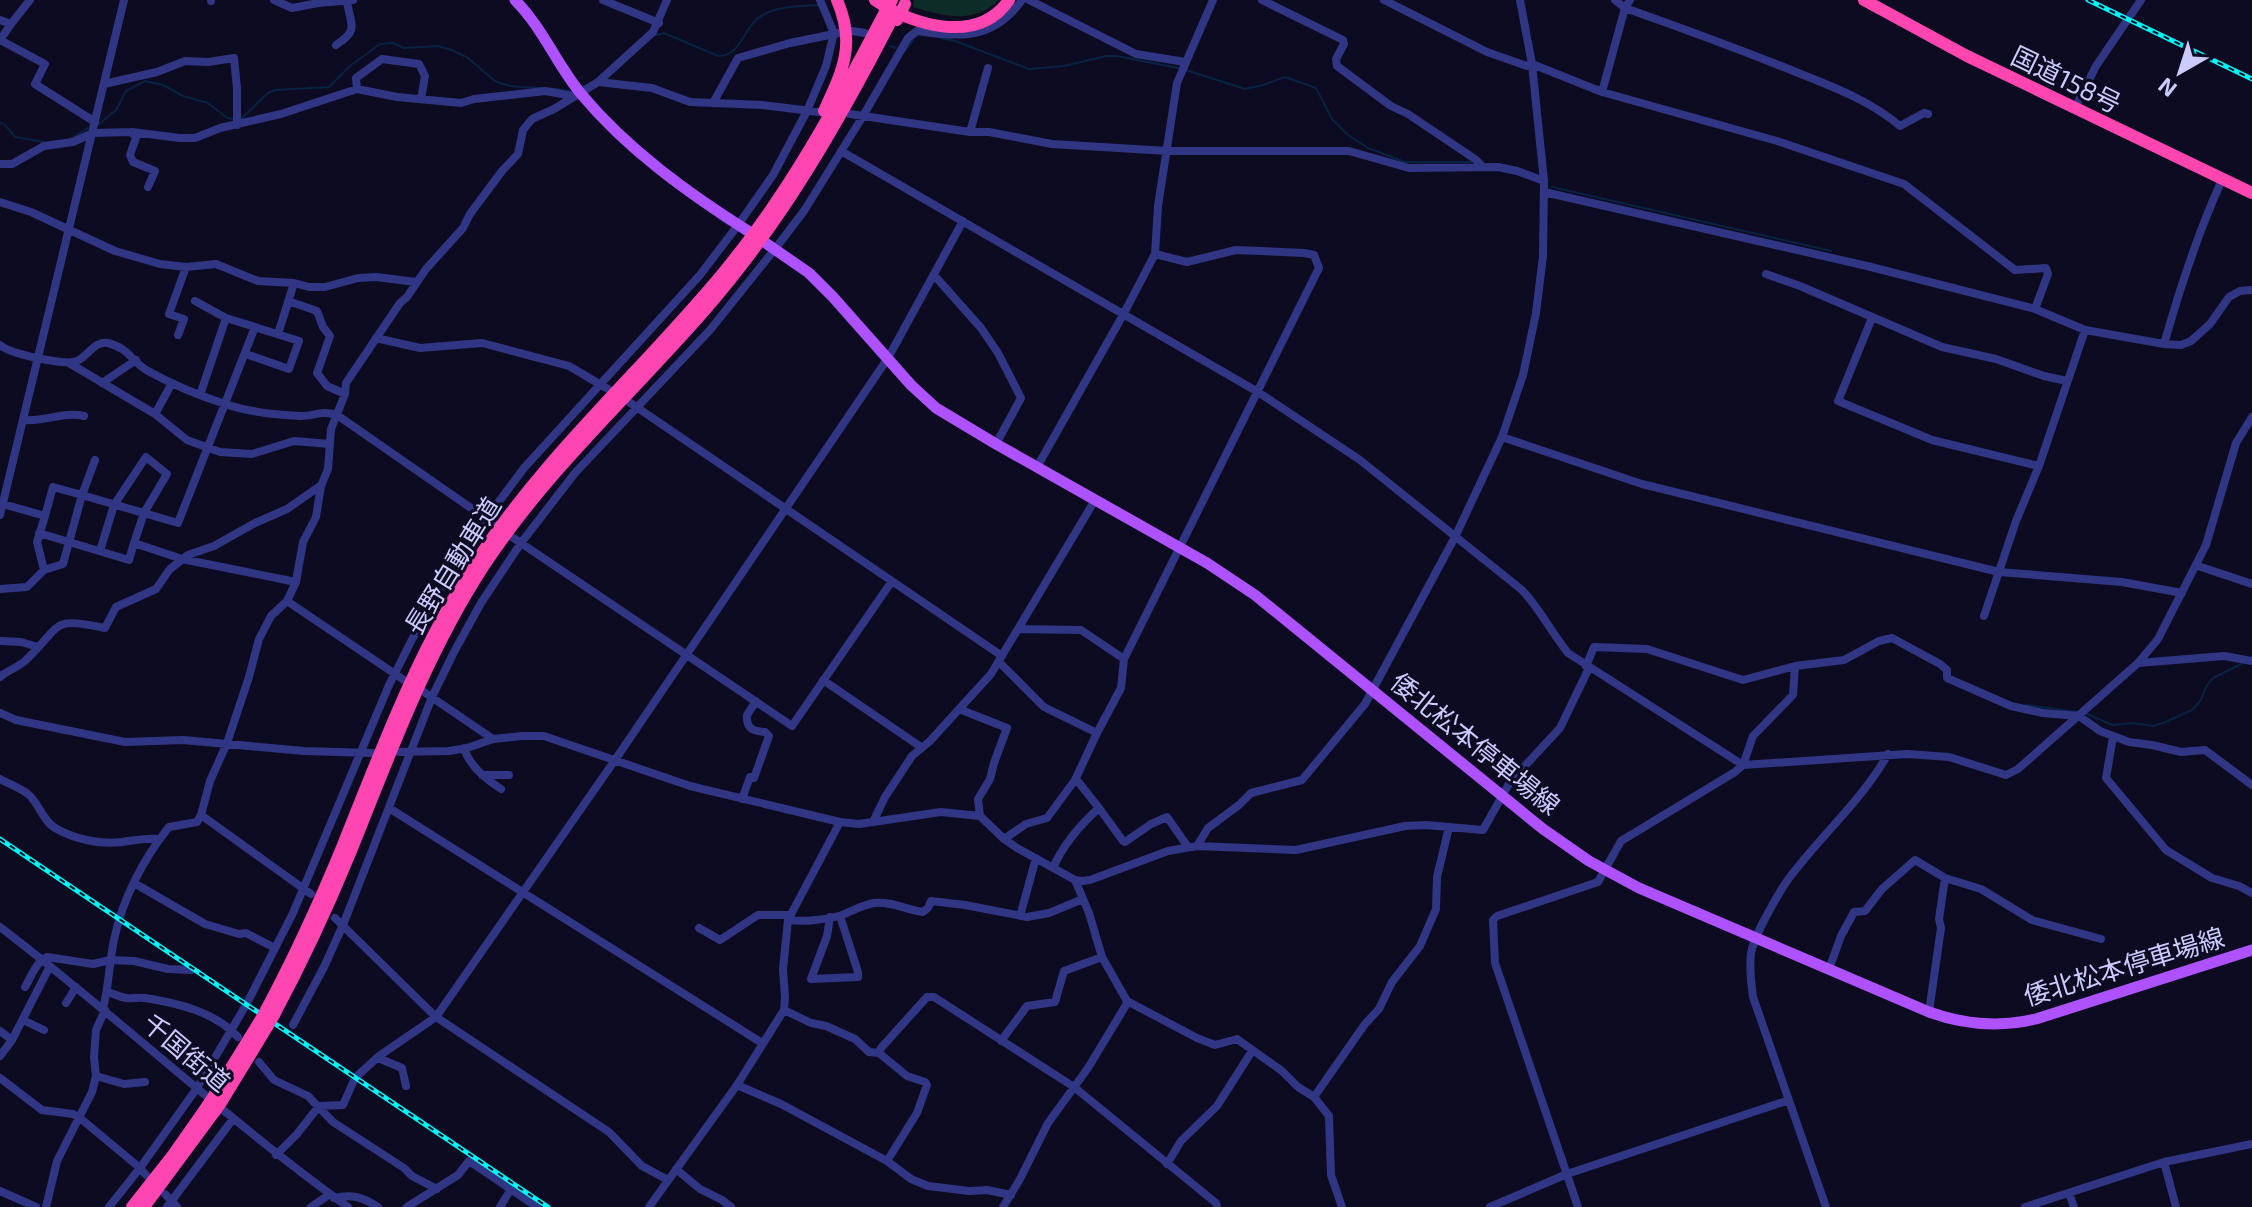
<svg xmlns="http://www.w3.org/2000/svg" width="2252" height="1207" viewBox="0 0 2252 1207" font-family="'Exo 2','Noto Sans JP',sans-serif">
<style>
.green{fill:#0d2b27}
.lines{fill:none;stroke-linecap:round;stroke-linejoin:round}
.stream{stroke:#072344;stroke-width:2}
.minor{stroke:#313684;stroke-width:8}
.major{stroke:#ae52ff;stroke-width:11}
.highway{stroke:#ff46b0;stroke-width:12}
.rail-casing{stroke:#00f5f6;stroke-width:5}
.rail{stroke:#0d0b21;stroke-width:2;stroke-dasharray:6;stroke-linecap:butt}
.highway-bridge{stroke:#ff46b0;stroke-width:12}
.labels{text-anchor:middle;stroke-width:6;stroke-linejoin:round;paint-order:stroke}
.street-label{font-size:26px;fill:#cccbff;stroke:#0d0b21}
</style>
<rect width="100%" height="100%" fill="#0d0b21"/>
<path class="green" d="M914 0H999C972 25 944 16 913 7Z"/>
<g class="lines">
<path class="stream" d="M656 35 664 33 718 56C743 56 743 25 763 15 778 6 802 6 819 5
M940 38 955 41 1029 69 1064 66 1106 56H1117L1178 68
M890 46 896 48
M905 51 913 40
M1186 70 1245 89 1263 85 1285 77 1316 88 1332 119 1348 135 1368 148 1405 162H1472
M241 119 268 93 275 90 329 87 350 66 380 44 393 43 404 48 438 46 452 50 468 58 495 81C519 92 547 84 573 92
M0 122 5 125 15 137 44 142
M98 125 116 110 126 91 145 81 163 85 183 96 208 103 227 118 234 119
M70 139 88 128
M1552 187 1831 251
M719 219 728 225
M2026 705 2079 712
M2085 713 2112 725 2132 723 2153 726 2163 723 2192 710 2201 700 2206 687 2213 678 2243 663"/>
<path class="minor" d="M274 0 292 8 318 3 353 0
M603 0 659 23
M1029 0 1136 54 1185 62
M1262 0 1343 40 1344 44 1336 59 1337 66 1391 106 1408 114 1475 159 1481 165
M1384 0 1487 52 1527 66 1532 64 1602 92 1777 141 1904 184 2015 270 2046 268 2048 274 2035 309
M1615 0 1625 8C1679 27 1733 47 1786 68 1827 85 1867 98 1900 126L1924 113 1928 114
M211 1V0
M0 20 11 24 0 40 45 64 35 84 95 122
M11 24 30 0
M852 31 865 33
M336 45C359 30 351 26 347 2
M598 82 652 88 690 102 762 105 819 112
M104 84 157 72 185 61 208 62 234 58 237 88V125
M357 89 356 78 382 59 419 64 425 76 421 99
M1602 92 1625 8 1630 0
M713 103 738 58 790 43 839 33
M2075 108 2096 66 2141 0
M850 114 970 132H989L1052 144 1168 151H1349L1409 168 1498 167 1517 171 1544 181
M132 132 136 138 130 155 133 162 155 171 148 187
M970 132 988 68
M841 151 1258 392 1360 460 1522 590C1540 609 1551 632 1568 653L1743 765 1907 754 1949 757 2006 775 2018 769 2138 663 2158 639 2206 545 2236 443 2252 417
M0 164H12L44 146 73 142 93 133 132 132 180 138H195L220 128 281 114 357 89 397 97 461 103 474 99 545 91 573 96
M1544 192 1867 266 2035 309 2085 330 2164 344 2181 345 2191 341 2210 324 2229 297 2240 291 2252 290
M0 202 31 212 115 251 160 264 186 267 216 264 258 281 294 283 309 287H325L358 278 376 277 416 282
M1766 274 1800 286 1942 347 1996 359 2044 376 2067 381
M934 275 981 328 998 353 1021 398 996 444
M195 301 226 318
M288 301 317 311 323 327 330 336 317 373 327 386 345 394
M1872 318 1838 401 1932 440 2039 466
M278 334 294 283
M178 335 184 319 169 314 186 267
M376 338 420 348 482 343 569 366 608 389
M2164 344C2180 288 2198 232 2222 180
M0 345C11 354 65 366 77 361 88 356 95 340 108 343 129 348 132 362 148 371 173 385 200 396 228 405 250 412 278 415 301 416 316 416 320 410 337 415L494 524
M246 354 289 369 299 341 255 327
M69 363 155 414 187 440 220 452 252 454 294 441 330 444
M102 383 136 360
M629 402 1002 656
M155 414 172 383
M24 420C45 422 64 411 84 416
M1502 437 1642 484 1999 572 2122 582 2182 593
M95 460 82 495 178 523 255 327 226 318 200 395
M1037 467 1123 315 1155 254 1158 206 1177 83 1213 0
M0 515 124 0
M39 533 129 560 134 543 182 559 296 582
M512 537 792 726 892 581
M100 551 114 505 146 457 167 474 144 513 134 543
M2198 566 2252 584
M44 570 37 542 45 516
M0 589 27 587 44 570 63 564 82 495 53 487 45 516 3 504
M287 601 404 680
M1984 616 2016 521 2039 466 2085 330
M1018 629 1081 630 1124 659
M0 641 21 642 38 647
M999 662 1044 707 1097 733
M2138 663 2224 656 2252 661
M1586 666 1594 647 1647 649 1743 680 1795 666 1844 660 1879 641 1892 638 1940 664 1947 670V678L2011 706 2043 713 2079 716 2100 731 2129 742 2152 745 2181 752 2205 750 2252 785
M0 677C9 669 18 668 26 660 63 625 49 616 105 628L116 607 156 589 170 569 188 555 214 546 255 523 287 509 320 486
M823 680 921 747
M424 692 493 739
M959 709 1007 728 994 763 990 779 978 799 980 816
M0 713 16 720 125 742 183 740 304 751 372 753
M2113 737 2106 778 2166 850 2212 878 2239 886 2252 893
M464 748C469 765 487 780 501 789
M399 752 449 751 467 748 493 739 522 736H544L690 786 840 822 859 824 941 812 980 816 1004 839 1017 848 1075 880 1082 881 1090 880 1168 851 1197 846 1296 850 1405 826 1426 825 1483 830 1510 782 1560 728 1589 668
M482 775H509
M0 779C9 784 20 788 28 794 39 803 42 820 55 828 74 839 100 845 122 842 135 840 145 838 159 839
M1076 779 1099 808
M742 799 750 777 754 778 769 736 765 732C753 731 746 729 747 715L756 701
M389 808 762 1043
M201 815 311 894
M873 822 885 797 912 756 930 741 991 674 1095 500
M1004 839 1026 824 1047 818 1075 780 1097 733 1121 688 1124 659 1319 268 1314 255 1304 253 1236 250 1187 262 1155 254
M1197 846 1208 828 1239 805 1251 793 1302 780 1365 704 1455 537 1502 437 1523 375 1536 313 1543 256 1544 181 1532 64 1520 0
M1053 868C1063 845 1080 825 1099 808L1123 841 1125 842 1151 824 1167 817 1188 847
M1075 880 1089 913 1102 957 1127 1001 1197 1038 1215 1045 1237 1039 1282 1071 1298 1087 1314 1097 1329 1116 1331 1175 1342 1207
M134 883 205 924 239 934 246 933 275 948
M1020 916 1036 858
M830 917 827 936 811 979 858 977V972L840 916
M335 918 436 1017 609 1132 642 1166 668 1180
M788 920C803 922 824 920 839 916 851 912 861 905 874 903 891 901 907 910 923 912L928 908 931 901 965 905 1027 917 1049 913 1083 899
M0 927C118 1017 227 1120 348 1207
M699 928 720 940 758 915H791
M1829 969 1841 936 1854 912 1865 911 1882 889 1915 860 1945 878 1981 889 2032 920 2101 939
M25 987C31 977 36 962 47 957L93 964 110 960 134 961 168 969 191 970
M108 992C114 994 120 997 126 998 132 999 139 997 145 998 178 1003 215 1012 238 1037
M66 1003 76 987
M103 1008C109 987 109 963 114 940 122 900 143 859 169 827L197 822 201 815 210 781 227 743 249 677 259 639 271 616 287 601 296 582 303 542 316 517 321 486 328 469 331 429 345 394 346 383 400 303 407 297 426 269 463 228 470 214 502 171 518 154 523 130 532 119 554 109 598 82 653 32 667 0
M784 1010 811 1023 826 1026 855 1039 869 1052 879 1053 881 1048 927 997H934L1074 1087 1216 1203 1217 1207
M1929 1012 1941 928 1939 919 1945 878
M23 1020 44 1030
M293 1025 324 967 343 925 432 697 454 652 481 603 521 543 575 473 710 330 775 249 804 211 863 116 908 38 917 31C961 38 994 39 1022 0
M0 1031 12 1040
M1001 1041 1027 1006 1055 1002 1064 971 1102 957
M879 1053 907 1076 925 1082 927 1085 917 1113 887 1161
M0 1056 12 1040 50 966
M378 1058 402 1068 406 1086
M259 1062 274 1080 308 1096 333 1122 404 1168 412 1176 437 1189
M96 1076 124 1084 145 1082
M0 1078 42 1110 73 1114 80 1118 140 1168 146 1175
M737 1085 781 1104 887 1161 911 1179 928 1186 969 1191 987 1190 1011 1195
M1314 1097 1365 1024 1379 1009 1392 982 1420 946 1436 909 1437 877 1449 827
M276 1155 297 1134 319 1106 343 1105 355 1078 379 1056 436 1017 615 760 888 358 963 221
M2164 1162 2176 1207
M1167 1164 1181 1141 1217 1106 1252 1051
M676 1169 700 1189 722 1200 731 1207
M0 1191 36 1207
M2069 1193 2074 1207
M165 1194 177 1207
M334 1198C353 1194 362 1197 378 1207
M46 1207 57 1161 92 1092 96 1076 94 1057 96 1030 105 1010
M109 1207 140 1168 197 1088 246 1005 293 913 389 685 428 608 463 550 524 468 700 275 738 225 773 175 807 111 826 66 834 33 820 0
M167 1207 233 1119
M311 1207 330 1194
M407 1207 458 1175 469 1161 537 1207
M500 1207 511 1189
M649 1207 737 1085 784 1010 785 997 783 969 788 920 840 822
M1003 1207 1020 1179 1048 1123 1088 1068 1126 1005 1127 1001
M1490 1207 1567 1174 1789 1100
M1578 1207 1495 963 1493 920 1497 916 1598 882 1621 841 1735 772 1743 765 1753 736 1793 695 1795 666
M1826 1207 1753 997C1751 982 1749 968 1751 953 1754 939 1761 926 1768 913 1774 902 1780 891 1787 881 1819 837 1861 802 1888 754
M2025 1207 2164 1162 2252 1144"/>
<path class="major" d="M515 0C543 28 557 65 582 95 627 149 688 193 748 231
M767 244 809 273 833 297 911 385 936 408 996 444 1207 563 1255 595 1543 829 1589 861 1639 888 1929 1012C1965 1025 1999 1028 2036 1019L2252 950"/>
<path class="highway" d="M875 0C913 26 978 45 1009 0
M1864 0 1967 56 2252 193
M824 111C843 70 856 44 837 0
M266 1010C295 956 320 901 343 845 382 748 418 650 476 562 545 455 642 371 723 273 789 194 837 104 885 12
M274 1015C303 961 328 907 351 851 390 754 426 655 483 567 545 472 630 396 704 311 782 222 839 122 893 17
M215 1094 260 1021
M222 1101 267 1027
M132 1207 173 1155 208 1105
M144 1207 215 1111"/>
<g class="rail-casing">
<path id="rail" d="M2088 0 2252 79
M0 839 548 1207"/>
</g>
<use href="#rail" class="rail"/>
<path class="highway-bridge" d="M885 12 892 0
M897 20 905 4
M260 1021 266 1010
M267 1027 274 1015
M208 1105 215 1094
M215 1111 222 1101"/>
</g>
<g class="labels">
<g class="street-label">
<text transform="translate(2066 80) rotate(26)" y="9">国道158号</text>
<text transform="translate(453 566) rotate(-58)" y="9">長野自動車道</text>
<text transform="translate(1475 744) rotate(39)" y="9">倭北松本停車場線</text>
<text transform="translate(2124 967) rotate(-17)" y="9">倭北松本停車場線</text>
<text transform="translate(186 1053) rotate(40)" y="9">千国街道</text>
</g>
</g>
<g transform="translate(2180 72) rotate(219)" stroke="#0d0b21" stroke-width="6" paint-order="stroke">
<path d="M0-6L14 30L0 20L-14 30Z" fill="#cccbff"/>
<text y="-12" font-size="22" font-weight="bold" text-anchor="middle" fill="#cccbff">N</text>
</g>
</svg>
